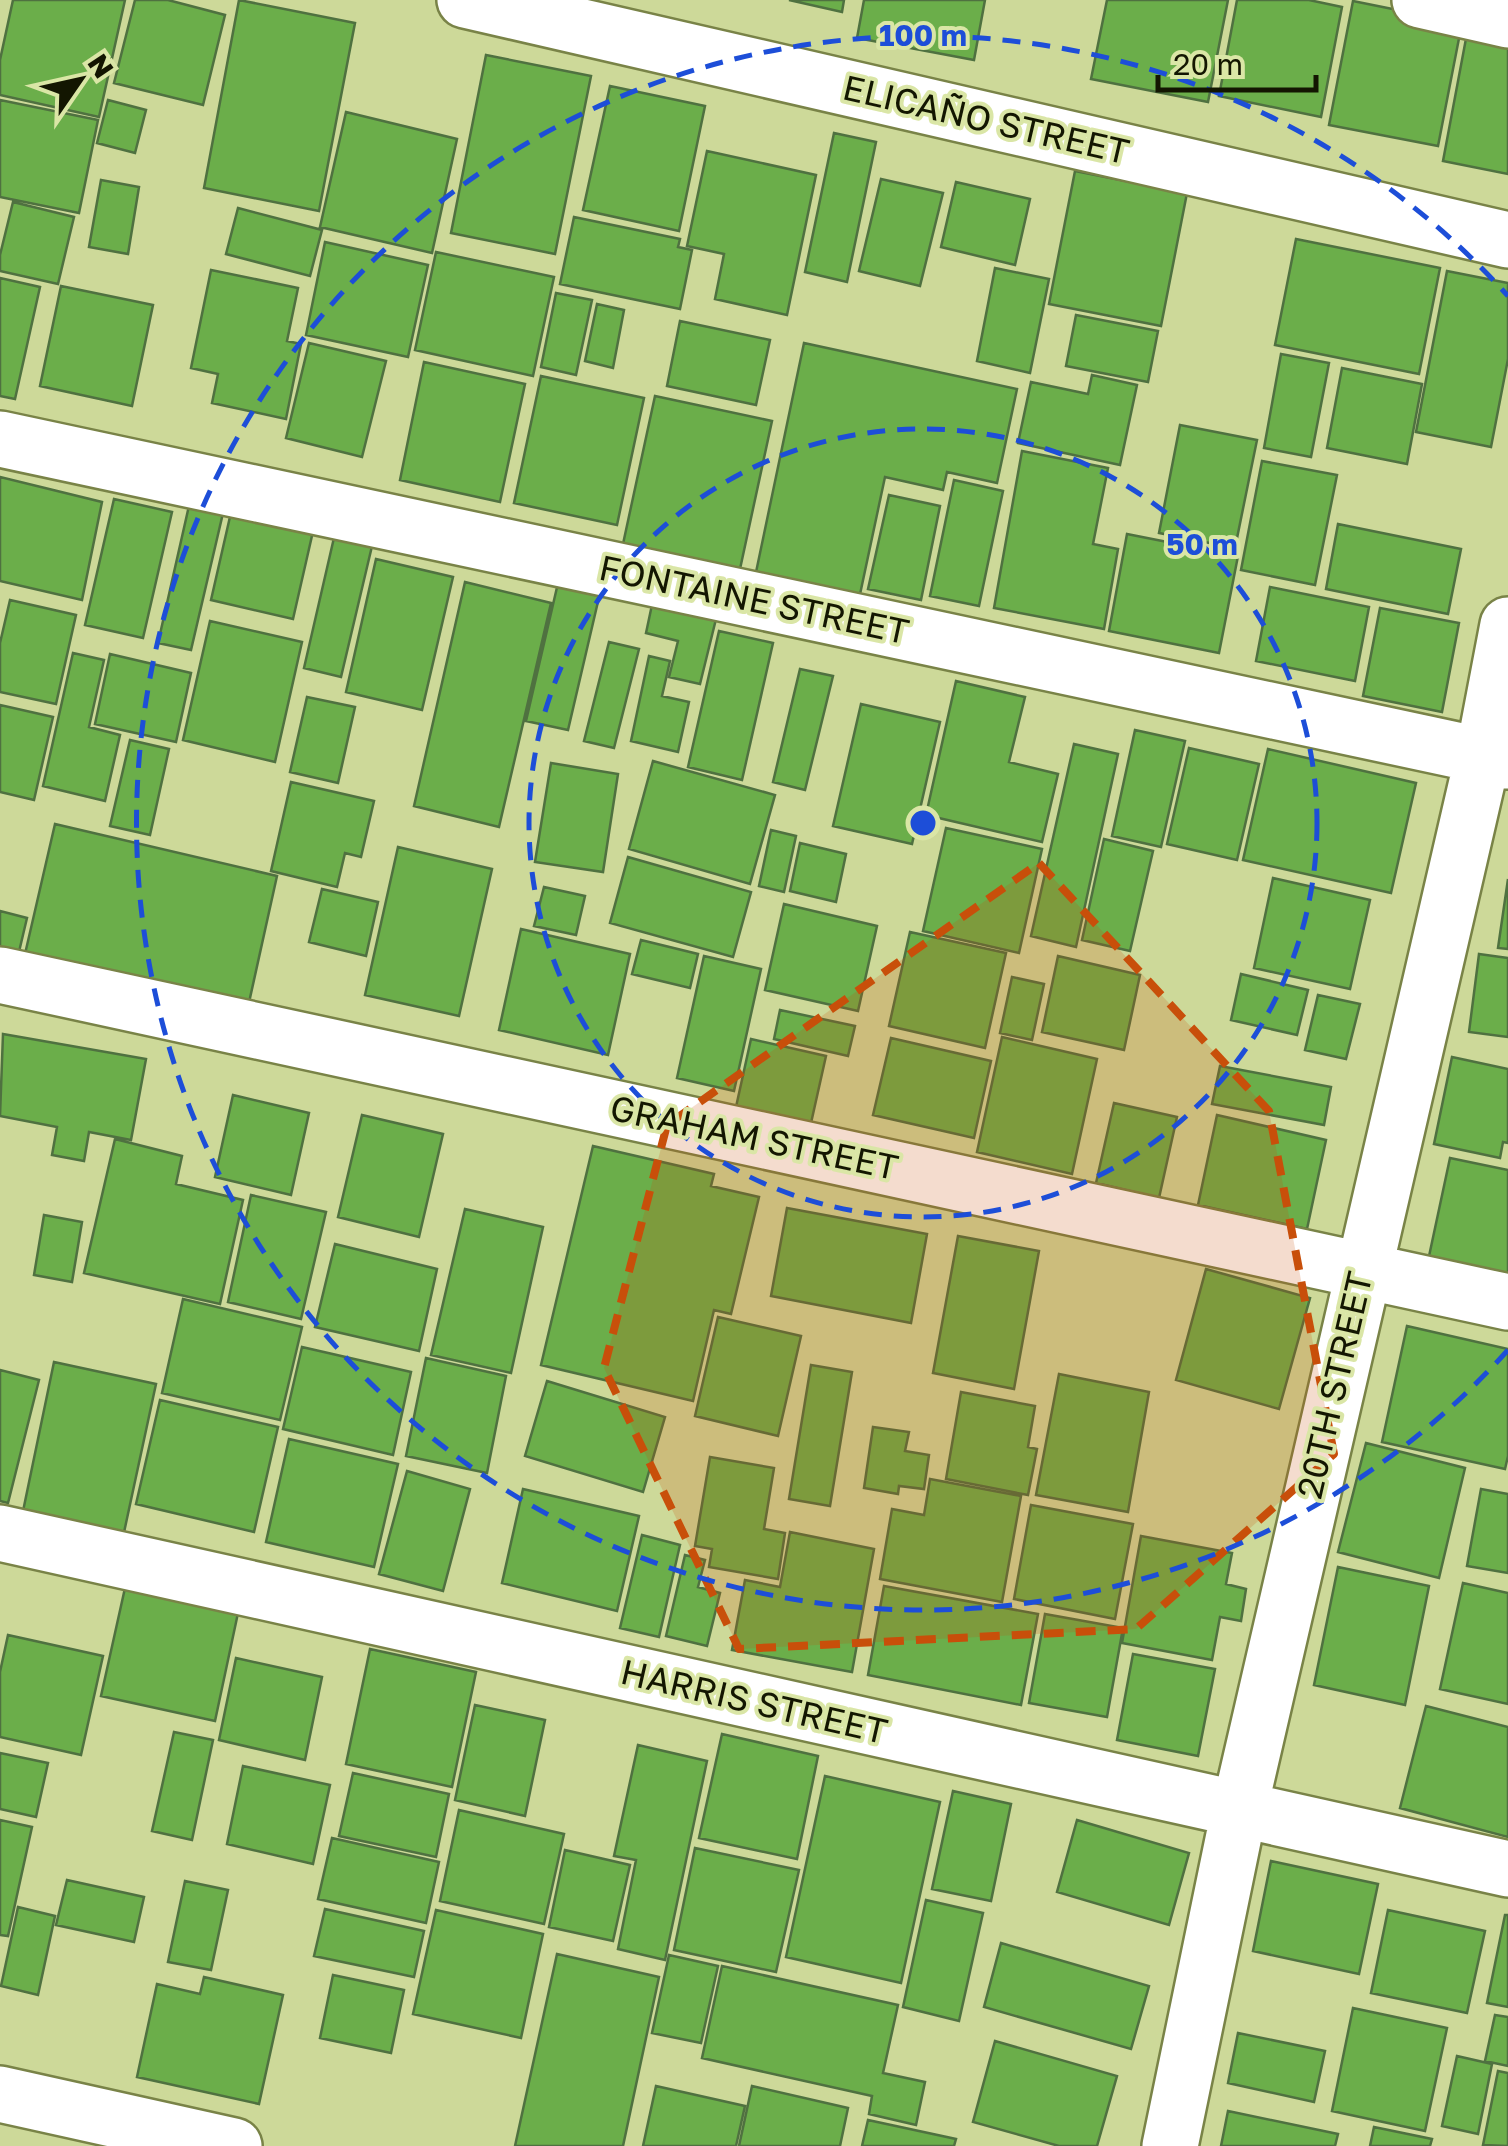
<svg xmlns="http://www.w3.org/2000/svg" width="1508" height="2146" viewBox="0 0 1508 2146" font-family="'Golos Text',sans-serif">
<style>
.building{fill:#6bae4a;stroke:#4f7140;stroke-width:2.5}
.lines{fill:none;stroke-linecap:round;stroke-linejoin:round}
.minor-casing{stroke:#798347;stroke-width:60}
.minor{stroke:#fff;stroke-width:55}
.marked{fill:#c84f0a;fill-opacity:0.2;stroke:#c84f0a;stroke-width:8;stroke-dasharray:20 12;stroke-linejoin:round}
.ring{fill:none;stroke:#1d4ed8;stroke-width:5;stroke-dasharray:18 12}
.labels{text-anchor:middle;stroke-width:8;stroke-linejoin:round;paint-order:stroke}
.street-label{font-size:35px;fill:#131601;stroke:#dae6a6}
.centre{fill:#1d4ed8;stroke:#dae6a6;stroke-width:5}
.ring-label{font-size:30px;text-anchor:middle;font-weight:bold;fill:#1d4ed8;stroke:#dae6a6;stroke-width:8;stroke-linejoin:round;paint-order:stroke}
</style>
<rect width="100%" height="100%" fill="#cdd999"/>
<path class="building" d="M13 0H125L99 117 0 95V60Z
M135 0H168L225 15 203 105 114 83Z
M239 0 355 23 319 211 204 188Z
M789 0H844L842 12Z
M864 0H985L974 60 857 38Z
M1107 0H1228L1208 102 1091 79Z
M1237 0H1309L1342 7 1321 117 1219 96Z
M1353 1 1462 23 1438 146 1329 125Z
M1468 28 1508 36V174L1443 161Z
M486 55 591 76 555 254 451 233Z
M610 86 705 106 679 231 583 210Z
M0 100 98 120 79 213 0 197Z
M108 100 146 110 135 153 97 143Z
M346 112 457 139 432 253 320 227Z
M834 133 876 142 847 282 805 272Z
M707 151 816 175 787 315 715 299 724 254 687 246Z
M1075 171 1187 193 1161 326 1049 304Z
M881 179 943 193 920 286 859 271Z
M101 180 139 187 128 254 89 247Z
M956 182 1030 199 1015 265 941 247Z
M13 202 74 217 58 284 0 271V255Z
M238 208 322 230 310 276 226 254Z
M574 217 680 239 678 247 692 250 680 309 560 284Z
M1296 239 1440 268 1419 374 1275 345Z
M325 242 428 265 408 357 306 335Z
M436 252 554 277 533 376 415 350Z
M995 268 1049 279 1030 373 977 361Z
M211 270 298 288 287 341 301 344 286 419 212 403 218 374 191 368Z
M1447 271 1508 283V359L1491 447 1416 432Z
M0 278 40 287 15 399 0 396Z
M61 286 153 305 132 406 40 386Z
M556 293 592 300 576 375 541 367Z
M597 304 624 310 613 368 585 361Z
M1076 315 1158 331 1148 382 1066 366Z
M680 321 770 340 756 405 667 386Z
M309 343 386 361 362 457 286 438Z
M804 343 1017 389 997 483 947 472 943 490 885 477 859 599 755 577Z
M1281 354 1329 363 1311 457 1264 448Z
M424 362 525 384 500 502 400 480Z
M1342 368 1422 384 1407 464 1327 448Z
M1092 375 1137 385 1120 465 1018 443 1031 382 1088 394Z
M541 376 644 398 617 525 514 503Z
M655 396 772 421 740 569 623 544Z
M1180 425 1257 440 1235 548 1159 533Z
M1022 451 1108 468 1093 544 1118 549 1104 629 994 608Z
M1262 461 1337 475 1315 585 1241 570Z
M0 477 102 502 82 600 0 581Z
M954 480 1003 491 979 606 930 596Z
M193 488 227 496 191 650 158 643Z
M889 495 940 506 921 600 868 589Z
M114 499 172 512 143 638 85 625Z
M232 508 314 527 293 619 211 600Z
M339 516 377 525 341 677 304 668Z
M1338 524 1461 549 1448 614 1326 589Z
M1127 534 1238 556 1219 653 1109 631Z
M376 559 453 577 422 710 346 692Z
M465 582 551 603 499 827 414 806Z
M558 583 600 593 568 730 526 721Z
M1270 587 1369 607 1355 681 1256 661Z
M10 600 76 615 56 704 0 692V643Z
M653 600 717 615 700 684 669 677 678 641 646 633Z
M1380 608 1459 623 1442 712 1363 696Z
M210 621 302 642 275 762 183 740Z
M719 631 773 643 742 780 688 767Z
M609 642 639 649 614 748 584 741Z
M73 653 104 660 89 727 120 735 105 801 43 786Z
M110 654 191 673 176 742 95 724Z
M649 656 670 661 662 696 689 702 678 752 631 741Z
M800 669 833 676 805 790 773 782Z
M956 681 1025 697 1009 762 1058 774 1042 842 926 815Z
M307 697 355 707 338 783 290 772Z
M861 704 940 722 912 844 833 826Z
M0 705 53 717 34 800 0 792Z
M1135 730 1185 741 1161 847 1112 836Z
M130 740 169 749 150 835 110 826Z
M1074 744 1118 754 1076 947 1031 936Z
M1189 748 1259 764 1237 860 1167 844Z
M1268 749 1416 783 1391 893 1243 860Z
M653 761 775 795 750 884 629 849Z
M551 763 618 774 603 872 535 862Z
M291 782 374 801 361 857 345 853 337 887 271 871Z
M55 824 277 876 248 1007 25 954Z
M946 828 1042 849 1019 953 923 931Z
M771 830 796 836 784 892 759 886Z
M1104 839 1153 851 1130 951 1082 940Z
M800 843 846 854 836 902 790 891Z
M398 847 492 869 459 1016 365 995Z
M628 857 751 892 733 957 610 923Z
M1273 878 1370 900 1350 989 1254 968Z
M1508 879V949L1498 948Z
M544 887 585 896 576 935 534 926Z
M322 889 378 902 366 956 309 942Z
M784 904 877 926 858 1011 765 990Z
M0 911 27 918 18 956 0 952Z
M521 929 630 954 608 1055 499 1030Z
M910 932 1006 953 985 1048 889 1026Z
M641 940 698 954 690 988 632 974Z
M1479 954 1508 958V1037L1469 1032Z
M704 956 761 969 734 1091 677 1078Z
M1058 956 1140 975 1124 1050 1042 1032Z
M1241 974 1308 990 1297 1035 1231 1020Z
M1012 977 1044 984 1032 1040 1000 1033Z
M1318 995 1360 1004 1346 1059 1305 1050Z
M780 1010 855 1026 848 1056 774 1039Z
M3 1034 146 1059 131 1140 89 1132 84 1161 52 1155 57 1127 0 1116Z
M1002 1037 1097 1059 1072 1174 977 1152Z
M891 1038 991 1061 974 1138 873 1115Z
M751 1039 826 1056 809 1132 734 1116Z
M1452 1057 1508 1069V1143L1503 1142 1500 1158 1434 1144Z
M1220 1066 1331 1087 1324 1125 1212 1104Z
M233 1095 309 1113 291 1195 215 1177Z
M1114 1103 1177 1117 1159 1198 1096 1183Z
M362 1115 443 1134 419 1237 338 1217Z
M1217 1115 1326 1140 1307 1229 1198 1205Z
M115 1139 182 1156 176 1184 243 1200 220 1304 84 1273Z
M593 1146 714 1174 711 1186 759 1197 731 1314 714 1310 693 1401 541 1365Z
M1450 1158 1508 1170V1293L1425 1275Z
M251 1195 326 1212 301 1319 228 1302Z
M787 1208 927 1234 911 1323 771 1296Z
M465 1209 543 1227 511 1373 431 1355Z
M44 1215 82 1222 72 1282 34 1275Z
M958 1236 1039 1251 1014 1389 933 1373Z
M335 1244 437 1269 419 1351 315 1327Z
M1206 1269 1310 1298 1279 1409 1176 1380Z
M183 1299 302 1327 280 1420 162 1393Z
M718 1317 801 1336 778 1436 695 1416Z
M1407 1326 1508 1349V1456L1505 1469 1382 1442Z
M302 1347 411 1372 393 1455 283 1429Z
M426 1358 506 1376 487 1473 406 1456Z
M54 1362 156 1384 123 1537 22 1516Z
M811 1365 852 1372 830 1506 789 1499Z
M0 1370 39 1380 8 1503 0 1501Z
M1059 1374 1149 1392 1128 1512 1036 1495Z
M547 1381 665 1417 643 1492 525 1456Z
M961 1392 1035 1406 1028 1447 1037 1449 1028 1495 946 1479Z
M160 1400 278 1427 254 1532 136 1504Z
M873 1427 909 1432 905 1451 929 1455 924 1489 899 1486 898 1494 864 1488Z
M289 1439 398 1464 374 1567 266 1542Z
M1366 1443 1465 1468 1439 1578 1338 1552Z
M710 1457 774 1468 764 1529 785 1533 778 1579 709 1567 712 1549 695 1546Z
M407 1471 470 1489 443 1591 379 1574Z
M930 1479 1021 1496 1002 1602 880 1579 892 1509 924 1515Z
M523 1489 639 1516 617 1611 502 1583Z
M1481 1489 1508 1494V1573L1467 1566Z
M1031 1505 1133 1524 1115 1619 1014 1599Z
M790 1532 874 1549 852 1672 732 1650 745 1580 780 1587Z
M642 1535 680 1545 659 1637 620 1628Z
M1141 1536 1232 1553 1226 1584 1246 1589 1241 1621 1220 1617 1212 1660 1122 1643Z
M685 1555 705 1560 698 1587 720 1593 707 1646 666 1636Z
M1338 1567 1429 1586 1405 1705 1314 1685Z
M1463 1583 1508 1593V1704L1440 1689Z
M884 1586 1038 1614 1021 1705 868 1675Z
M125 1588 238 1613 215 1721 101 1696Z
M1045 1614 1123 1628 1107 1717 1029 1703Z
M8 1635 103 1656 81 1755 0 1737V1672Z
M370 1649 476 1672 452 1787 346 1764Z
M1133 1654 1215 1669 1198 1756 1117 1740Z
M236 1658 322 1677 305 1760 219 1740Z
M475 1705 545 1720 525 1816 455 1800Z
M1426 1706 1508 1727V1837L1400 1808Z
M174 1732 213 1740 192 1840 152 1831Z
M722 1734 818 1756 797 1859 699 1838Z
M638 1745 707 1761 665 1960 618 1949 636 1860 614 1856Z
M0 1753 48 1763 36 1817 0 1809Z
M243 1766 330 1785 313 1864 227 1844Z
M353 1773 449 1794 436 1857 339 1836Z
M825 1776 940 1802 901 1983 786 1957Z
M953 1791 1011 1804 991 1901 932 1889Z
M459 1810 564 1834 544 1924 440 1901Z
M0 1820 32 1827 8 1936 0 1935Z
M1077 1820 1189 1853 1169 1925 1057 1892Z
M332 1838 439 1862 426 1923 318 1899Z
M695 1848 799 1870 776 1972 674 1950Z
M565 1850 630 1865 613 1941 549 1927Z
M1271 1861 1378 1884 1359 1974 1253 1951Z
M67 1880 144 1897 134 1942 56 1925Z
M185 1881 228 1890 211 1970 168 1962Z
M926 1900 983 1913 959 2021 903 2007Z
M18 1907 55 1916 38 1995 1 1986Z
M325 1909 424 1931 414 1977 314 1956Z
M436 1910 543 1934 521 2038 413 2014Z
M1388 1910 1485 1931 1467 2013 1371 1993Z
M1505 1915H1508V2007L1487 2003Z
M1001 1943 1149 1986 1131 2049 984 2007Z
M557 1954 659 1977 623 2146H515Z
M669 1955 718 1966 701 2043 652 2033Z
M722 1966 898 2005 883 2073 925 2082 916 2125 869 2114 872 2096 702 2058Z
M333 1975 404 1990 391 2053 320 2038Z
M204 1977 283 1995 259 2104 137 2077 157 1984 200 1994Z
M1353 2008 1447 2028 1425 2131 1332 2111Z
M1495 2015 1508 2017V2066L1485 2061Z
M1238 2033 1325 2051 1314 2102 1228 2083Z
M995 2041 1117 2076 1097 2146H1059L973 2122Z
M1457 2056 1492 2064 1478 2134 1442 2126Z
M1498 2071 1508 2073V2146L1483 2145Z
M656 2086 745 2106 736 2146H643Z
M752 2086 848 2108 840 2146H739Z
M1228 2111 1338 2134 1335 2146H1221Z
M868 2120 956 2139 954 2146H862Z
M1374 2127 1432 2139 1430 2146H1370Z"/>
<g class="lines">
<g class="minor-casing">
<path id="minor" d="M465 0 1508 240
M1420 0 1508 20
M0 439 1508 761
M0 975 1508 1302
M0 1533 1508 1869
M0 2094 234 2146
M1170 2146 1239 1811 1483 756 1508 625"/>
</g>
<use href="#minor" class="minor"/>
</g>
<path class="marked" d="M1039 863 1269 1111 1334 1454 1136 1629 739 1649 604 1368 667 1125Z"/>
<g class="ring">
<circle cx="923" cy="823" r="394"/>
<path d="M1508 1350A787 787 0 1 1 1508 296"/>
</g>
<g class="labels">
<g class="street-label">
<text transform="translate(986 120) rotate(13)" y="12">ELICAÑO STREET</text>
<text transform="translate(754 600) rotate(12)" y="12">FONTAINE STREET</text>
<text transform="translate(754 1138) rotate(12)" y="12">GRAHAM STREET</text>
<text transform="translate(1335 1385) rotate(-77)" y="12">20TH STREET</text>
<text transform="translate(754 1702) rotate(13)" y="12">HARRIS STREET</text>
</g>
</g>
<circle cx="923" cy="823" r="15" class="centre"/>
<g class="ring-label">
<text x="923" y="46">100 m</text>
<text x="1202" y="555">50 m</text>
</g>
<g transform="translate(80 80) rotate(56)" stroke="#dae6a6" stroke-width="8" paint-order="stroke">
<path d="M0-8L18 38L0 25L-18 38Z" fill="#131601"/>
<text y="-15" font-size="28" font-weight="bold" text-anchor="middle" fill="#131601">N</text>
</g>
<path d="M1158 75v15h158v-15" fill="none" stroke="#131601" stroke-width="5"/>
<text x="1173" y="75" font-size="30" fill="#131601" stroke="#dae6a6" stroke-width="8" paint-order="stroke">20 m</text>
</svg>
